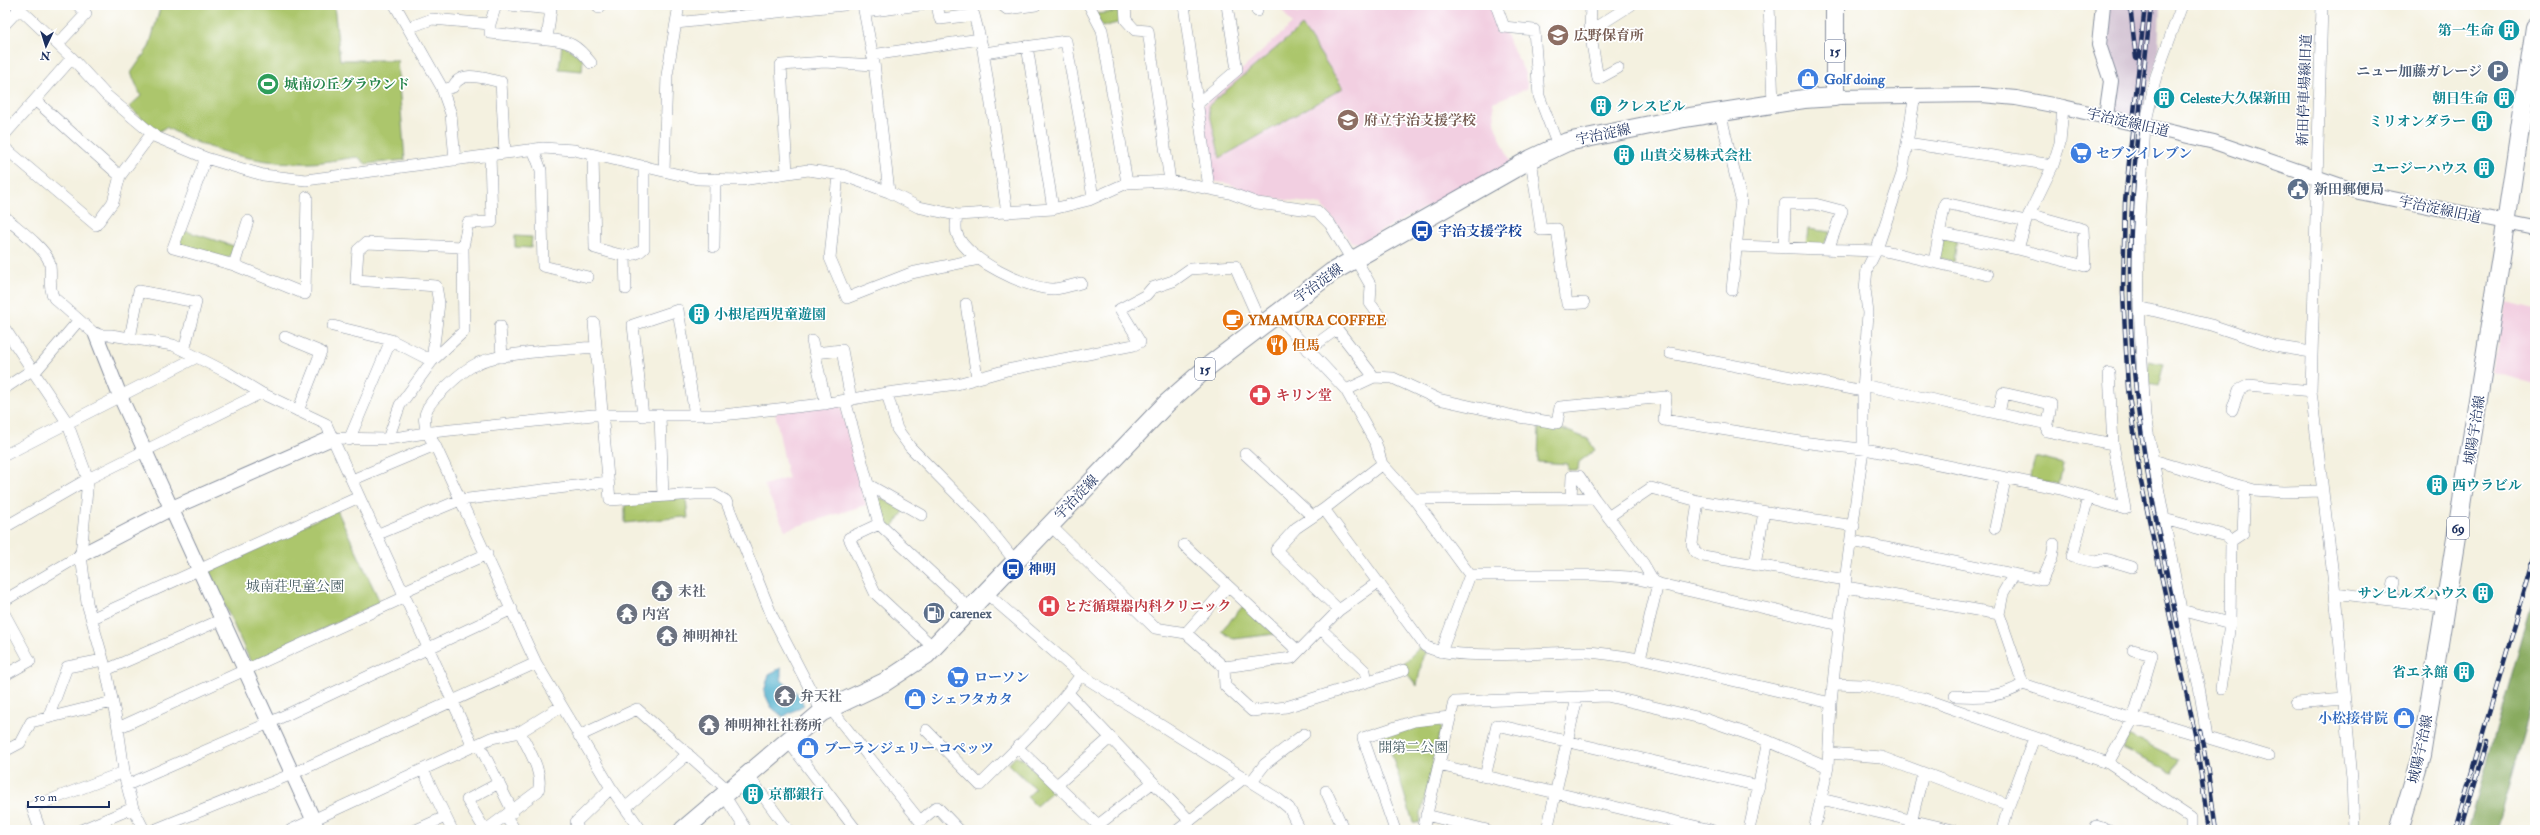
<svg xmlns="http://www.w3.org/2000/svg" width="2540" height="835" viewBox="0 0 2540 835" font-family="'IM FELL Double Pica','Noto Serif JP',serif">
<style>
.built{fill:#f2cfe1}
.industrial{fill:#cfbdcf}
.green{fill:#acc66c;stroke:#647a65}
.forest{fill:#89ab60;stroke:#526d5f}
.water{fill:#4caecb;stroke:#346e94}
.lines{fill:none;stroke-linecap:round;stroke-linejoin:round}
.minor-casing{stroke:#88909f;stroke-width:12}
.tertiary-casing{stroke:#88909f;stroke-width:16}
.primary-casing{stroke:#88909f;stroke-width:20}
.minor{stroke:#fff;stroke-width:11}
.tertiary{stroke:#fff;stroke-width:14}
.primary{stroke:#fff;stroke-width:18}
.rail-casing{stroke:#1b2f5e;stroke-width:4.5}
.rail{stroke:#fff;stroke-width:3;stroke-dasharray:9;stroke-linecap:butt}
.labels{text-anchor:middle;stroke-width:3.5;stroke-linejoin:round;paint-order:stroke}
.shield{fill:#fff;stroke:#5f6d8e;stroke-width:1}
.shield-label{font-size:13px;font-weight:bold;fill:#1b2f5e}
.culture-label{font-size:14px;font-weight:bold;fill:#0d838f;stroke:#fff;text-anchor:end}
.education-label{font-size:14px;font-weight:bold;fill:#785e54;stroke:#fff;text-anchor:start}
.service-label{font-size:14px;font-weight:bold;fill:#4e5e75;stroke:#fff;text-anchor:start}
.shop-label{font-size:14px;font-weight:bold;fill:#366cbe;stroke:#fff;text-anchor:start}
.leisure-label{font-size:14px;font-weight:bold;fill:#27864d;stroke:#fff;text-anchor:start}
.street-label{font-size:14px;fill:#1b2f5e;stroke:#fff}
.transit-label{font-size:14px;font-weight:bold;fill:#164399;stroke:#fff;text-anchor:start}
.food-label{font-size:14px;font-weight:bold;fill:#c56008;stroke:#fff;text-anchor:start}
.health-label{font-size:14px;font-weight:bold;fill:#be3a42;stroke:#fff;text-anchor:start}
.park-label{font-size:14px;fill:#465c62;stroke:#fff}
.worship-label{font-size:14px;font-weight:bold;fill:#5b616d;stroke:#fff;text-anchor:start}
</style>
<rect width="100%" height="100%" fill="#fff"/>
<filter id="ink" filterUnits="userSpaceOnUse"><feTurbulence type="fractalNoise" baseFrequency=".025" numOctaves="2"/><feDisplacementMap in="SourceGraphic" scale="8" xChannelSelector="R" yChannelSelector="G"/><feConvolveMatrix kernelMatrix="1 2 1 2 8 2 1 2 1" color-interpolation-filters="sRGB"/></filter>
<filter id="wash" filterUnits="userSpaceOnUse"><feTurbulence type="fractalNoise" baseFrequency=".012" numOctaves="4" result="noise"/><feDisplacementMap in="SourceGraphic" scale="16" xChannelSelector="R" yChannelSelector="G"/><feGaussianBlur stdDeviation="0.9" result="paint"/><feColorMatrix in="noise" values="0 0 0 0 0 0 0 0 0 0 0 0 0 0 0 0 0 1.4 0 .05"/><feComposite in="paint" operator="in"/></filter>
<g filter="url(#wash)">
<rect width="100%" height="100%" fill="#f4f1e0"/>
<path class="built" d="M1278 5H1290L1297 14 1309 5H1491L1524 71 1528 88 1493 102 1496 128 1511 163 1358 243 1351 242 1322 205 1258 196 1230 184 1211 181 1200 108 1292 24Z
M2506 303 2535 310V384L2492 372Z
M840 404 866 505 785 530 764 485 788 478 775 412Z"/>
<path class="industrial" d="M2107 5H2160L2158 58 2145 97 2143 118 2112 110 2104 46Z"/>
<path class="green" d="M161 5H334L340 60H397L405 160 366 164 358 157C339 159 319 164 300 163 254 163 205 150 166 127L158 132 129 107 141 96 131 73 149 47Z
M1124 11 1125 21 1102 27 1096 14Z
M1302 26 1343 88 1220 158 1208 106Z
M562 44 583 59 582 71 559 69Z
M1808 229 1831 232 1823 245H1806Z
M182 230 234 246 231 256 224 260 180 246 178 240Z
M515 236 532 237 531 248 515 247Z
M1941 236 1957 239 1954 262 1937 257Z
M2148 361 2164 364 2158 386 2149 384Z
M1560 423V428L1588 439 1595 450 1579 462 1578 470H1568V464L1538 462 1539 424Z
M2035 457 2063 464 2059 485 2030 479Z
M874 495 905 510 892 528 881 521Z
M686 498 688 519 684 517 625 523V502Z
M337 510 380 602 251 663 209 570Z
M1243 606 1275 634 1234 639 1221 631Z
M1419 648 1427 653 1423 656 1417 686 1401 666Z
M1437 722 1441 728 1419 823 1413 822 1385 733 1413 724Z
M2129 735 2178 759 2172 773 2122 749Z
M1015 757 1022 758 1054 790 1036 806 1027 797 1035 789 1009 764Z"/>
<path class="forest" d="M2535 592V695L2497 830H2468Z"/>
<path class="water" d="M781 668V680L797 693 804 705 783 717 771 707 764 692 769 674Z"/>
</g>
<g filter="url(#ink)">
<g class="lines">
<g class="minor-casing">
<path id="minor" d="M16 5 72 58 106 95 156 137 206 158 263 175 306 180 543 148 574 150 697 179 742 180 808 170 842 175 889 192 918 207 957 215 1053 209 1089 200 1127 183 1170 181 1230 193 1257 203 1317 211 1330 224 1352 260
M395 5 441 86 451 114 455 160
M496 5 490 24V33L547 39 551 9 509 5
M863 5 874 63 889 192
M937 5 940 19 974 15 983 50 1007 213
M1002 5 1007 9 1036 5
M1089 5 1102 30 1127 183
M1125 5 1126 20 1135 30 1148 31 1170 181
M1184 5 1209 188
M1256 5 1257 11
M1496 5 1504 27 1534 30 1539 96 1558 146
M1591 5 1590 31 1598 79 1618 68
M1769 5 1773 103
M2182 5 2156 76 2145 126 2138 235 2139 307 2145 417 2181 610 2199 687 2207 737
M2322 5 2311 391 2335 593 2352 779 2354 830
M599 8V5
M865 12 920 5
M676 23 844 5
M5 24 20 8
M408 28 432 19 490 24
M1590 31 1631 5
M547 39C570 41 577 45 591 63
M58 44 86 14 78 5
M1027 46 1053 209
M984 53 1066 41 1093 197
M872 55 980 39
M443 90 453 87C461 69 485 79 501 82L505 153
M35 100 120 176
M1196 105 1237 70 1227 5
M1720 112 1741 199 1732 290
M5 134 72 58
M1907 143 2053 165
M5 148 96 225 113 202 120 176 152 133
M533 149 541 170 543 266 588 277
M593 155 595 248C611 252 631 262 644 248V166
M206 158 173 248 234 265 305 294 307 197
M1531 159 1541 230 1557 229 1567 304 1584 303
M664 171 667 75 679 5
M787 173 781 65 825 62 874 65
M838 174 830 258 847 298 911 273 979 259
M957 215C956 222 955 228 957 234 965 259 1029 290 1054 289 1063 288 1073 285 1081 283
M5 217C17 228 44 247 49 261 53 273 47 286 54 298L96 335H111L173 345 228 373 261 393 326 424 473 746
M1939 233 2018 249 2026 221 2053 165 2060 143 2063 107
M1738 246 1876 251
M714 247 715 179
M1784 248 1785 204H1815L1842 211 1828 250
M1877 249 1988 275
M2018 249 2085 266 2083 229 2029 214
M625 256 626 289
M1355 258 1371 286 1370 303 1383 321
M1934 262 1945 203 2026 221
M234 265 248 221
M966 304 977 378
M2139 307 2211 325 2274 346 2311 352
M1276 315 1346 390 1376 444 1382 464 1414 499 1470 575 1441 652
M594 323 610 500 695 494H714L726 501 772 616 822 712
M333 326 391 340 432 361 439 303 436 286 356 280 358 250 366 243 463 247
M500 326 502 357
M5 329 67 422 88 479 81 555 87 603 106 670 118 728 125 778 133 808 144 830
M285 337 321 352 298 411
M130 338 139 291 196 302 184 351
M812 341 826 404
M595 347C566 350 502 352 478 363 462 371 450 383 438 395 420 412 421 426 435 445L536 663 611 788 641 830
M1308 350 1337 329 1374 377
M815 353 842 350 851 400
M1670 353 1863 391
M34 373 79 320
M1863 385 2048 424
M5 388 32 370
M1346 390 1374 377 1393 378 1438 399 1519 417 1557 423 1560 407 1666 397 1664 420 1801 442 1870 450 2061 489 2125 509 2113 444 2109 373
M887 393 957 384 1007 370 1134 345 1140 342 1120 309 1146 295 1152 288 1173 281 1190 269 1235 266 1262 327
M845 400 879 524 970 609
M2232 410 2239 390 2249 385 2311 391
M1999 414 2003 393 2051 404 2047 431 2113 444
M643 416 633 325 678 310 695 415
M660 416 663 496
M332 438 388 439 432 432 593 415H722L823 404 887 393 897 429 910 447 983 521 1015 561
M388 439 400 405 432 361 464 331 463 247 468 223 492 222 490 155
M349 440 391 340
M1245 454 1312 516
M5 455 195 358
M2153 460 2254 490 2283 492 2322 491
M352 480 435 445
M867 484 922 515
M2088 498 2072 557 2096 562 2105 559 2132 567
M1414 499 1594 498 1643 563 1654 582
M1571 499 1572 476H1579L1594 498
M1698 501 1692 544 1695 552 1703 556 1846 580
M1324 509 1425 646C1453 662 1548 651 1586 652 1604 653 1622 656 1640 659L1831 703
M1608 517 1651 488 1698 501 1854 526
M2164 519 2226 536 2231 541
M879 524 849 538 875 593 933 647
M1050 525 1155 628 1186 633 1224 667 1225 686 1252 711 1286 707 1404 670
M5 527 88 479 261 393
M1995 528 2005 480
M376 535 460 500 608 482
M1852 541 2042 580 2052 558 2054 544
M1184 545 1298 651
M1755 565 1764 512
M1470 575H1595L1629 577 1839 625
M1846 587 1999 614 2023 684C2002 698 1979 697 1955 696
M402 592 487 554
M985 592 1081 675 1278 799 1289 808 1300 830
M2335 593 2446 607
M2391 599 2394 582
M5 600 81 555
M1339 610 1276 550 1296 528 1324 509 1382 464
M2181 610 2230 623
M1999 614 2003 593 2014 574
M5 615 30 661 5 675
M93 618 359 497
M1320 628 1365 671 1367 681
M1186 633 1227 587
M1640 659 1658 583
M1224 667 1292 658 1339 610 1377 583
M106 670 223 619
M1834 684 1862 685 1922 698 2108 763 2191 818V830
M2023 684 2133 719 2162 724 2268 756
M2221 689 2230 623 2231 541 2243 533 2245 487
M1068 693 1190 821
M2296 703 2344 699
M830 708 920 821 937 807 959 830
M48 718 67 667 103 660
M118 728 405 597
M926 730 980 785C1015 750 1052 715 1081 675
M579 736 637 709 729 791
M788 741 856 830
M479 744 513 812
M1018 748 1098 825 1152 783
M5 751 20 743 31 722 112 702
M1829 753 1881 757 2009 805
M2108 763 2133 719 2152 655 2133 650
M1439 765 1711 830
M423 770 452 830
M748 775 788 830
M1485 777 1497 725 1759 786
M1251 782 1265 764 1304 734
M1058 784 1110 738
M127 785 269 723 512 609
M1326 791 1342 826 1333 830
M724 795 746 830
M1821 799 1953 830
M625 808 688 754
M1426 815 1487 830
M506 817 515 830
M40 830 32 807 124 772
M81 830 133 808
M154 830 292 774 536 663
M291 830 491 738 520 732 560 707
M416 830 445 817
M485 830 467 800 499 783
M486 830 538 791C544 772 528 749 520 732
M578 830 576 822 611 788
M1178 830 1244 778
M1395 830 1363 738 1414 721 1450 717
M1423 830 1454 702 1607 696 1705 719 1768 741 1828 767
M1547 830 1577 698
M1749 830 1768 741
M1814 830 1828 767 1831 703 1839 625 1863 450V391L1868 313 1865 289 1867 269 1877 249 1902 174 1915 94
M1909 830 1923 774
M2002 830 2009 805 2034 738
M2096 830V826L2109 830"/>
</g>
<g class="tertiary-casing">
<path id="tertiary" d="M2103 5 2099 45 2111 81 2106 116
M1835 97 1982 95 2016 98 2063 107 2214 142 2359 192 2535 228
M96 335 120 396 318 830
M81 555 172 508 332 438"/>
</g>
<g class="primary-casing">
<path id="primary" d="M683 830 822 712 885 682 926 655 1167 403 1210 365 1332 272 1531 159 1567 142 1684 118 1804 99 1835 97V5
M2399 830 2421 756 2503 244 2535 27"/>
</g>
<use href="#minor" class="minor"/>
<use href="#tertiary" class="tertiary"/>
<use href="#primary" class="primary"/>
<g class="rail-casing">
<path id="rail" d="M2130 5 2136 58
M2145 5 2125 202 2123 293 2128 388 2140 477 2195 733 2209 830
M2151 5C2141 99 2129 193 2130 287 2130 402 2154 514 2178 626
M2200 730 2208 772 2216 830
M2455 830 2535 555
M2461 830 2487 742"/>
</g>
<use href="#rail" class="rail"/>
</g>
</g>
<defs>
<g id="building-disc" transform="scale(1.15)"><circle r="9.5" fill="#0f9aa8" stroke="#fff"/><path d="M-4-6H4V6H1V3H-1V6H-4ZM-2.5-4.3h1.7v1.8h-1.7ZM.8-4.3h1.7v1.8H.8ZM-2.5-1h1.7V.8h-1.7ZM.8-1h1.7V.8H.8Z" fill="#fff"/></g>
<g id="school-disc" transform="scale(1.15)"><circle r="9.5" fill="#8d6e63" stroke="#fff"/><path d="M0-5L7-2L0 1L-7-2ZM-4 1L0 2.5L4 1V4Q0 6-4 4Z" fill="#fff"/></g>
<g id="parking-disc" transform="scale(1.15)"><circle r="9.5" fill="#5c6f8a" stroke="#fff"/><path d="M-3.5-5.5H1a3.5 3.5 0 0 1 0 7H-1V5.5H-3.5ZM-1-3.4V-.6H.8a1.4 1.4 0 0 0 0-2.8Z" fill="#fff"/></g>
<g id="shop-disc" transform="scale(1.15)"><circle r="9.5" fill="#3f7fe0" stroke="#fff"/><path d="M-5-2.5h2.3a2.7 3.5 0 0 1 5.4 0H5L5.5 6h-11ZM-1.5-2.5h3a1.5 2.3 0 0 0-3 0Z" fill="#fff"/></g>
<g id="stadium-disc" transform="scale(1.15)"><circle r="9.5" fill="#2e9e5b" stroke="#fff"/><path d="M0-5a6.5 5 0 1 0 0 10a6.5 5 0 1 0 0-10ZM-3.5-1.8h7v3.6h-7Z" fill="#fff"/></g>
<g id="supermarket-disc" transform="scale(1.15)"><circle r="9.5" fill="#3f7fe0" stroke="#fff"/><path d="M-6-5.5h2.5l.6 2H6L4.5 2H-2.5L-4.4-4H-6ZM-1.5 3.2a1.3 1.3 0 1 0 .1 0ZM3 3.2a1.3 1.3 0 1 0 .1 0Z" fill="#fff"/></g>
<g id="civic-disc" transform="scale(1.15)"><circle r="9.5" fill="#5c6f8a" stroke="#fff"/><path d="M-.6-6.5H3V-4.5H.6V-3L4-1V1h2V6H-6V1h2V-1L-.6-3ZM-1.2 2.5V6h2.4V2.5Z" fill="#fff"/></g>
<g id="bus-disc" transform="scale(1.15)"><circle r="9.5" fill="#1a4fb4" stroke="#fff"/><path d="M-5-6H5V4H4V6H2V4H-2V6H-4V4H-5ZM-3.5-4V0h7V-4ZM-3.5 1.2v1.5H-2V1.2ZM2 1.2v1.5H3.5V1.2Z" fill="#fff"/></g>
<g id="cafe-disc" transform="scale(1.15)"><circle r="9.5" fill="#e8710a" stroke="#fff"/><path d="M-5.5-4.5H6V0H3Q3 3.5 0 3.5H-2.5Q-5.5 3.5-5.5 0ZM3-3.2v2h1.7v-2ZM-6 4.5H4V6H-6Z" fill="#fff"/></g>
<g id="restaurant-disc" transform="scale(1.15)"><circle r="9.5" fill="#e8710a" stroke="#fff"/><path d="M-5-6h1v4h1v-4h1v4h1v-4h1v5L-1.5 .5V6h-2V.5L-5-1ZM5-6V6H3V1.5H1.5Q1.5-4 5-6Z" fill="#fff"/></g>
<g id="pharmacy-disc" transform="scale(1.15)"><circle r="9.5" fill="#e0444e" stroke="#fff"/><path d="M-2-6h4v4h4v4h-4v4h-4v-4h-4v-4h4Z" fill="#fff"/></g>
<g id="temple-disc" transform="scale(1.15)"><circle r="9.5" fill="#6b7280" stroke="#fff"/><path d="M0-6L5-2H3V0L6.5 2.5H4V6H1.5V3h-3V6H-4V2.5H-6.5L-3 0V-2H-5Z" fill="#fff"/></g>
<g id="hospital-disc" transform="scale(1.15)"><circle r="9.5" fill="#e0444e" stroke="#fff"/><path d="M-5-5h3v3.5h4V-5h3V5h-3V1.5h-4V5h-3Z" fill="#fff"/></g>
<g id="fuel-disc" transform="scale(1.15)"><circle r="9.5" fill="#5c6f8a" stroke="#fff"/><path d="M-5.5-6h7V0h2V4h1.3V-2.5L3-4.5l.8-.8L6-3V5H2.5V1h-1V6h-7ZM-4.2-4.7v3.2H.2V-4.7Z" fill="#fff"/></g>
</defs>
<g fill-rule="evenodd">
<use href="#building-disc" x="2509" y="30"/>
<use href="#school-disc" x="1558" y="35"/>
<use href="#parking-disc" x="2498" y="71"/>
<use href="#shop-disc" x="1808" y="79"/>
<use href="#stadium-disc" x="268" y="84"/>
<use href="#building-disc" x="2164" y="98"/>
<use href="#building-disc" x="2504" y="98"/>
<use href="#building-disc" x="1601" y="106"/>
<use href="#school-disc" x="1348" y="120"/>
<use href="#building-disc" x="2482" y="121"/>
<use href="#supermarket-disc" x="2081" y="153"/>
<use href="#building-disc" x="1624" y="155"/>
<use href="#building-disc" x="2484" y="168"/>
<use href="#civic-disc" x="2298" y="189"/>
<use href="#bus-disc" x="1422" y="231"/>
<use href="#building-disc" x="699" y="314"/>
<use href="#cafe-disc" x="1233" y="320"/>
<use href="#restaurant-disc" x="1277" y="345"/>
<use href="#pharmacy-disc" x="1260" y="395"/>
<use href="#building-disc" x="2437" y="485"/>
<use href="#bus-disc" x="1013" y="569"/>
<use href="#temple-disc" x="662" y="591"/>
<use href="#building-disc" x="2483" y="593"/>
<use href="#hospital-disc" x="1049" y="606"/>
<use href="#fuel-disc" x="934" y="613"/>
<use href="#temple-disc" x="627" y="614"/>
<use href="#temple-disc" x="667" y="636"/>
<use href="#building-disc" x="2464" y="672"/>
<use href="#supermarket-disc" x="958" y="677"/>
<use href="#temple-disc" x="785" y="696"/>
<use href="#shop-disc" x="915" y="699"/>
<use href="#shop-disc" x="2404" y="718"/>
<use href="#temple-disc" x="709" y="725"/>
<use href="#shop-disc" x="808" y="748"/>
<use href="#building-disc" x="753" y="794"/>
</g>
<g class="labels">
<g class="shield">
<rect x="1825" y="40" width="20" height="22" rx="3"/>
<rect x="1195" y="358" width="20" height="22" rx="3"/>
<rect x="2447" y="517" width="22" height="22" rx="3"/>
</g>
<g class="shield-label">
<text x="1835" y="56">15</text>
<text x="1205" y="374">15</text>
<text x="2458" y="533">69</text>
</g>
<g class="culture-label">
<text x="2494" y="35">第一生命</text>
<text x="2180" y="103" text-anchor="start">Celeste大久保新田</text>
<text x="2488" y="103">朝日生命</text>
<text x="1616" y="111" text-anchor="start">クレスビル</text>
<text x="2466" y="126">ミリオンダラー</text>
<text x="1640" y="160" text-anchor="start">山貴交易株式会社</text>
<text x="2468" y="173">ユージーハウス</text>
<text x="714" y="319" text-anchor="start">小根尾西児童遊園</text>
<text x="2452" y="490" text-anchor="start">西ウラビル</text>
<text x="2468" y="598">サンヒルズハウス</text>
<text x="2448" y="677">省エネ館</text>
<text x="768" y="799" text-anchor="start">京都銀行</text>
</g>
<g class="education-label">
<text x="1574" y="40">広野保育所</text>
<text x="1364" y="125">府立宇治支援学校</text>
</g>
<g class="service-label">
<text x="2482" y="76" text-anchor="end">ニュー加藤ガレージ</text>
<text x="2314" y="194">新田郵便局</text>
<text x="950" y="618">carenex</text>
</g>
<g class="shop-label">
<text x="1824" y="84">Golf doing</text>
<text x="2096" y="158">セブンイレブン</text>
<text x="974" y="682">ローソン</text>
<text x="930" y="704">シェフタカタ</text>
<text x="2388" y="723" text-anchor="end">小松接骨院</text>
<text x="824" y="753">ブーランジェリー コペッツ</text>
</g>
<g class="leisure-label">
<text x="284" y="89">城南の丘グラウンド</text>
</g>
<g class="street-label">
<text transform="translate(2304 90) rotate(-88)" y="5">新田停車場線旧道</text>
<text transform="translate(2128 122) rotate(13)" y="5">宇治淀線旧道</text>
<text transform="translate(1603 134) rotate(-12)" y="5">宇治淀線</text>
<text transform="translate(2440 209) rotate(12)" y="5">宇治淀線旧道</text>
<text transform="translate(1318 283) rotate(-36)" y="5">宇治淀線</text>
<text transform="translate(2474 430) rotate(-81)" y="5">城陽宇治線</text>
<text transform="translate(1076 497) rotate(-46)" y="5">宇治淀線</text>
<text transform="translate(2420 749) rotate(-78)" y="5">城陽宇治線</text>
</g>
<g class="transit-label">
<text x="1438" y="236">宇治支援学校</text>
<text x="1028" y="574">神明</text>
</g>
<g class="food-label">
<text x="1248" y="325">YMAMURA COFFEE</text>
<text x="1292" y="350">但馬</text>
</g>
<g class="health-label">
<text x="1276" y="400">キリン堂</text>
<text x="1064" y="611">とだ循環器内科クリニック</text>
</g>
<g class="park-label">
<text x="295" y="591">城南荘児童公園</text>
<text x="1413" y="752">開第二公園</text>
</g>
<g class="worship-label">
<text x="678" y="596">末社</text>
<text x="642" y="619">内宮</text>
<text x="682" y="641">神明神社</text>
<text x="800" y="701">弁天社</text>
<text x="724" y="730">神明神社社務所</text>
</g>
</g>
<rect width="2540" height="835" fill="none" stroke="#fff" stroke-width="20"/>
<g transform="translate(46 46) rotate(184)" stroke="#ffffff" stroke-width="3" paint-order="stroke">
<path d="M0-3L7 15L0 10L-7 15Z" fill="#1b2f5e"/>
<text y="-6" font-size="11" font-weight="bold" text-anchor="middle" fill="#1b2f5e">N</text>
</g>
<path d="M28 801v6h81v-6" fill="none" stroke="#1b2f5e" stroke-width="2"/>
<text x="34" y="801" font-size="12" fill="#1b2f5e" stroke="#ffffff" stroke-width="3" paint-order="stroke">50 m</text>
</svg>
